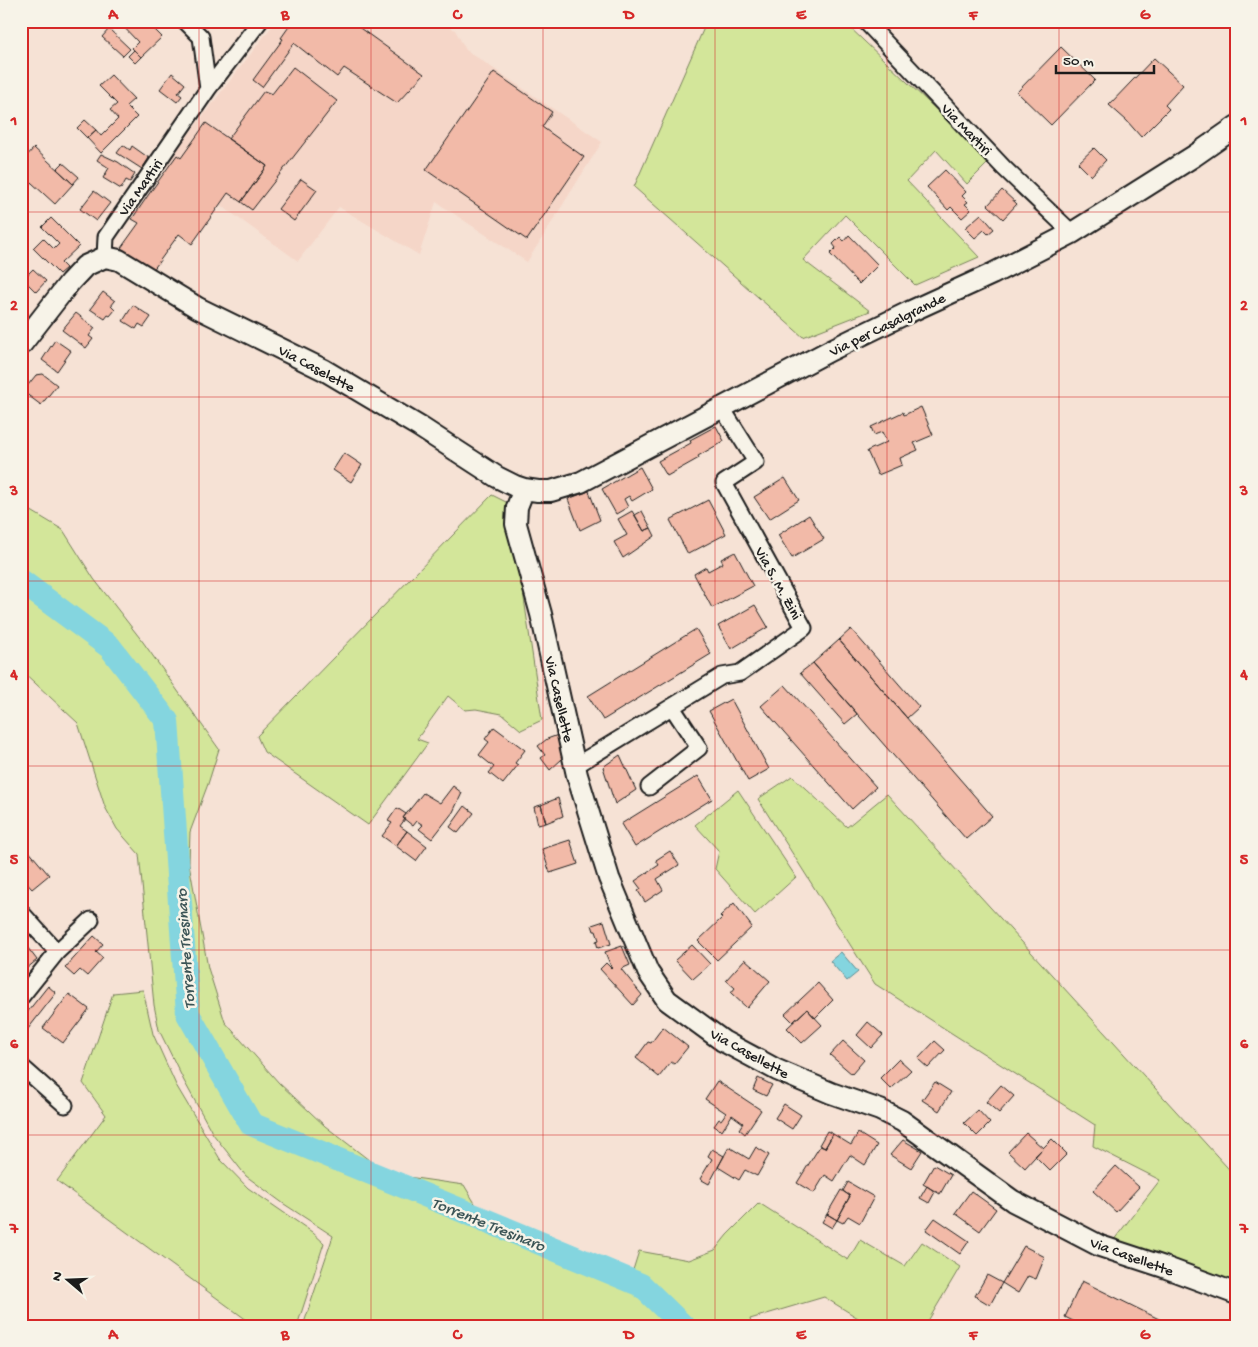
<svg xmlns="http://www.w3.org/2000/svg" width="1258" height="1347" viewBox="0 0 1258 1347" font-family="'Gochi Hand',sans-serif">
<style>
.built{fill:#f5d6c8}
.green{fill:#d3e69a;stroke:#78815b}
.water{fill:#84d5df;stroke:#5a8b91}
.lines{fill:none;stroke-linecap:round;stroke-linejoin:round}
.river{stroke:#84d5df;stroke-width:24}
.building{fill:#f2baa8;stroke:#1c1c1c}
.street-casing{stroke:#1c1c1c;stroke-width:19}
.secondary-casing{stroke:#1c1c1c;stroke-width:24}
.street{stroke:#f7f3e8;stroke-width:15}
.secondary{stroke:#f7f3e8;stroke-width:20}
.grid{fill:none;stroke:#d62828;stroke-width:1;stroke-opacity:0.55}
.labels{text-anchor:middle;stroke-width:5;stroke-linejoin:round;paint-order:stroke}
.street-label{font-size:15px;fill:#1c1c1c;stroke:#f7f3e8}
.water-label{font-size:16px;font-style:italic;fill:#3b5456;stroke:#f7f3e8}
.neatline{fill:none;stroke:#d62828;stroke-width:2}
.grid-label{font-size:16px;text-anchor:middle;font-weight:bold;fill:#d62828}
</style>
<rect width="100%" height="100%" fill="#f6e2d5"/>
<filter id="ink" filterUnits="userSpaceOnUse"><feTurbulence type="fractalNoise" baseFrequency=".02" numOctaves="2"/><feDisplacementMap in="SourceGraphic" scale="10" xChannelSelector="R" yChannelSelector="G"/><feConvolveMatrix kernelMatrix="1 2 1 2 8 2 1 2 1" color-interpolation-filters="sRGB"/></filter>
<g filter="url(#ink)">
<path class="built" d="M276 21H440L455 30 466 50 602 142 527 262 436 202 419 255 339 207 298 261 165 165Z"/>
<path class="green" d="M707 21H843L990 161 967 184 936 150 907 181 979 257 915 285 845 215 803 260 870 311 803 337 634 187Z
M492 495 510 504 542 720 521 730 502 714 476 709 465 710 448 696 417 739 428 743 368 825 264 752 257 736Z
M21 502 23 506 63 530 94 579 143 642 219 749 208 784 190 832 189 863 208 968 225 1022 279 1083 325 1126 387 1174 464 1185 479 1210 633 1270 639 1251 689 1260 715 1250 727 1235 759 1203 848 1260 860 1240 905 1266 922 1242 960 1267 925 1326H871L824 1297 750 1319 752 1326H303L333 1236 284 1204 246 1176 213 1134 184 1081 159 1030 154 1005 139 854 117 829 105 807 78 723 21 670Z
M792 776 847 827 887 794 1237 1178V1284L1113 1241 1160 1180 1093 1146 1095 1125 875 984 758 799Z
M738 790 796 877 755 914 715 869 719 851 695 825Z
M143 990 153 1034 176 1085 220 1159 248 1188 312 1232 324 1243 297 1326H255L57 1181 106 1115 83 1083 113 993Z"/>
<path class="water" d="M841 952 858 972 847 981 830 961Z"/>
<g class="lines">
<path class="river" d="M21 581 110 647 167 721 188 1014 251 1124 405 1187 641 1285 683 1326"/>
</g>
<path class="building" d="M118 21H137L142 27 147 22 162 37 141 57 132 48 138 42Z
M293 21H350L424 74 397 103 344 68 337 77 294 43 262 87 253 80 283 39 281 38Z
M109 29 130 49 123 56 102 37Z
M1061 47 1095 80 1051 125 1017 92Z
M134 50 141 57 135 63 128 56Z
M1154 58 1183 85 1165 105 1169 109 1141 137 1127 121 1109 105Z
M293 67 337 101 252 210 241 202 267 166 228 139 264 91 272 94Z
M494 72 552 112 542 127 584 157 527 240 426 170Z
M172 73 185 84 178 93 182 96 177 102 160 89Z
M111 75 134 99 126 106 137 117 101 153 87 138 96 130 101 136 118 119 110 110 117 104 99 86Z
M85 120 96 130 87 138 77 128Z
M206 123 267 166 241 202 228 193 192 244 179 234 153 270 121 248 139 223 132 219 149 194 177 155 181 158Z
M123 145 130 150 132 146 149 158 142 169 117 153Z
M34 148 73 184 55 204 21 173V162Z
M1094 148 1106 160 1091 176 1078 163Z
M101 154 118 162 135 174 130 182 126 180 121 189 103 178 109 168 97 160Z
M63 163 79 177 73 184 57 169Z
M945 170 966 192 962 196 968 202 965 204 971 210 962 218 951 207 948 210 927 187Z
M301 179 317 190 294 221 278 209Z
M1002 190 1017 204 1003 219 988 205Z
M94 191 110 203 96 221 80 209Z
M981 214 994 229 988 234 984 230 975 238 965 228Z
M51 218 79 246 61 263 66 268 59 274 33 248 43 238 54 249 59 244 42 227Z
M849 235 878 265 859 284 830 254 836 248 833 244 840 237 844 241Z
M33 269 46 281 36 292 23 279Z
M103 292 115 301 111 306 115 310 110 316 108 315 105 319 90 309Z
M133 305 151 317 144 327 139 324 136 329 123 321Z
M76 313 95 328 89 336 93 339 86 348 62 330Z
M55 340 71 351 57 371 42 360Z
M43 374 57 385 41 405 21 390 26 384 28 385 36 375Z
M921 407 933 435 914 443 918 450 900 458 902 465 878 475 867 451 887 442 882 432 874 435 871 427 903 412 904 415Z
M716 426 724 441 698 456 699 458 667 476 658 461 691 443 690 440Z
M344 453 362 465 351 482 333 470Z
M640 467 652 489 632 501 629 496 624 499 628 507 616 514 602 489Z
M785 478 799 500 769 519 754 497Z
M589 491 600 520 580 530 568 499Z
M708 500 726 534 688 554 670 520Z
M632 511 644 531 651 528 655 536 623 558 614 542 627 535 618 519Z
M642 511 651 528 644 531 635 515Z
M809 515 824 539 792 558 778 535Z
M735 552 753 586 712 608 694 574 706 567 708 571 723 563 721 559Z
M755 605 768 627 731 649 718 626Z
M696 629 711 654 603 720 588 696Z
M851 629 919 707 907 718 839 640Z
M839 640 992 816 966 839 813 663Z
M813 663 857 714 845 724 800 673Z
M785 685 876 787 852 809 761 706Z
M731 699 769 769 748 781 709 711Z
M494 727 525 750 515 763 518 765 503 784 489 773 494 767 479 755 489 742 485 739Z
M558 735 562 759 550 770 541 758 545 755 538 746 547 739Z
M620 755 636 790 615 804 603 767Z
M698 776 712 799 635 847 621 824Z
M453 786 462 793 453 812 432 839 419 829 423 825 417 821 413 826 403 818 423 793 440 803Z
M558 798 563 816 546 823 541 805Z
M541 805 546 823 538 825 534 807Z
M465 806 474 813 458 833 450 827Z
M397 808 406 814 403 818 405 819 400 826 407 831 396 846 382 836 392 823 388 821Z
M407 831 427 846 416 861 396 846Z
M570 840 578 864 550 873 542 849Z
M27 849 49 875 32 889 21 877V854Z
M670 851 679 865 657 879 663 890 645 902 638 891 641 889 635 881 659 865 656 860Z
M734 903 752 927 717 960 698 941 722 918 720 916Z
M604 921 611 944 598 948 596 941 599 940 596 931H594L592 925Z
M94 936 103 944 96 952 103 958 87 976 80 970 74 976 65 968Z
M21 939 37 960 21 973Z
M692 945 710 964 693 979 675 960Z
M622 946 630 965 621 969 642 995 633 1005 600 969 606 963 612 969 605 952Z
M745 959 770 981 747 1008 731 993 735 988 726 980Z
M818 983 833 1000 815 1018 807 1009 793 1022 785 1014Z
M48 986 56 993 24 1034 21 1032V1020Z
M69 994 89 1009 63 1043 43 1028Z
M807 1009 822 1025 802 1043 787 1028Z
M868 1022 883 1035 871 1048 857 1035Z
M663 1027 688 1047 674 1064 671 1062 659 1077 636 1058 648 1042 651 1043Z
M843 1041 864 1060 852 1074 830 1055Z
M935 1041 945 1050 928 1068 918 1059Z
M899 1059 911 1070 891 1089 880 1078Z
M758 1078 772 1085 766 1096 753 1090Z
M717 1081 761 1110 745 1134 739 1129 743 1123 732 1115 722 1131 714 1126 719 1119 721 1120 726 1113 705 1099Z
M935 1082 951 1092 939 1111 922 1100Z
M1001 1085 1014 1096 999 1113 986 1102Z
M784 1104 801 1115 792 1129 775 1118Z
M978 1110 990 1123 977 1136 964 1123Z
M827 1131 833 1134 825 1148 819 1145Z
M858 1133 877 1145 865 1165 850 1155 834 1181 825 1175 814 1193 797 1183 820 1146 825 1148 833 1134 851 1145Z
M1026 1133 1043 1148 1025 1168 1008 1152Z
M1052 1139 1067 1154 1050 1171 1035 1156Z
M903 1140 922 1151 911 1168 890 1155Z
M729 1147 749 1159 756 1147 769 1155 757 1176 745 1170 739 1180 718 1167Z
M712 1149 724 1156 709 1184 700 1179 712 1159 708 1156Z
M934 1165 951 1175 940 1194 923 1184Z
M1116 1166 1139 1187 1116 1212 1093 1191Z
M848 1182 874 1197 860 1223 848 1216 843 1223 837 1220 850 1196 843 1191Z
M927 1186 935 1192 929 1203 920 1198Z
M841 1190 850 1196 837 1220 827 1214Z
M971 1191 996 1209 980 1231 955 1213Z
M827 1214 837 1220 832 1228 822 1222Z
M935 1218 969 1241 960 1254 926 1230Z
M1024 1246 1045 1257 1036 1279 1028 1276 1018 1293 1002 1283Z
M987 1275 1002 1283 990 1305 975 1296Z
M1082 1281 1165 1322 1163 1326H1083L1065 1317Z"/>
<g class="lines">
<g class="street-casing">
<path id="street" d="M185 21 201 37 208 89
M865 21 1004 168 1072 233
M105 257 106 237 208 89 260 21
M575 766 722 676 740 673 804 628 724 483 756 462 727 416
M649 787 699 748 672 707
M21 912 57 952
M21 997 57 952 91 920
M21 1066 65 1105"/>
</g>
<g class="secondary-casing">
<path id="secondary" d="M21 345 70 282 85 266 105 257 119 260 198 308 324 370 420 427 497 477 515 486 524 489 538 491H551L581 482 831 350 909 312 992 274 1072 233 1194 156 1237 126
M524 489 517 507 516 524 541 614 577 775 609 878 648 972 667 1000 723 1041 777 1070 831 1093 880 1110 902 1121 1013 1201 1100 1246 1164 1267 1237 1294"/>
</g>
<use href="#street" class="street"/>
<use href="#secondary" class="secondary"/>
</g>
</g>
<path class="grid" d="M199 21V1326M371 21V1326M543 21V1326M715 21V1326M887 21V1326M1059 21V1326M21 212H1237M21 397H1237M21 581H1237M21 766H1237M21 950H1237M21 1135H1237"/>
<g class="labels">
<g class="street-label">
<text transform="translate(967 129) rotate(46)" y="5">Via Martiri</text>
<text transform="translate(140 187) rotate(-55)" y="5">Via Martiri</text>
<text transform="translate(887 324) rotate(-26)" y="5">Via per Casalgrande</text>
<text transform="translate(317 368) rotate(28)" y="5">Via Caselette</text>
<text transform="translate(779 583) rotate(61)" y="5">Via S. M. Zini</text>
<text transform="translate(560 699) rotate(77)" y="5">Via Casellette</text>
<text transform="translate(750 1053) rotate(29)" y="5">Via Casellette</text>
<text transform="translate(1132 1256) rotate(20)" y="5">Via Casellette</text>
</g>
<g class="water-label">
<text transform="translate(184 949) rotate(-94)" y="6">Torrente Tresinaro</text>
<text transform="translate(489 1223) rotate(22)" y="6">Torrente Tresinaro</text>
</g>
</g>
<rect width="1258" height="1347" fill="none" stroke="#f7f3e8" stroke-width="55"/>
<g transform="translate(68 1280) rotate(289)" stroke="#f7f3e8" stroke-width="4" paint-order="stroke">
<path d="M0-4L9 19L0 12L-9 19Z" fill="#1c1c1c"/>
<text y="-8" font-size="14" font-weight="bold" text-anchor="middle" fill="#1c1c1c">N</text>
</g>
<path d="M1056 65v8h98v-8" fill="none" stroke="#1c1c1c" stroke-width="2.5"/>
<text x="1063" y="65" font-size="15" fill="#1c1c1c" stroke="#f7f3e8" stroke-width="4" paint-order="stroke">50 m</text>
<rect x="28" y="28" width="1202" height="1292" class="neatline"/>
<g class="grid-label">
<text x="113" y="19">A</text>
<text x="285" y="19">B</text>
<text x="457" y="19">C</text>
<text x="629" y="19">D</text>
<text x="801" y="19">E</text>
<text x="973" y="19">F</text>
<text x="1145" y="19">G</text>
<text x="14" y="125">1</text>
<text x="1244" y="125">1</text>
<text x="14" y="310">2</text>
<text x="1244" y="310">2</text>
<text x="14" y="495">3</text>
<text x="1244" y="495">3</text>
<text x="14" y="679">4</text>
<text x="1244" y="679">4</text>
<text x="14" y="864">5</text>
<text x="1244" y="864">5</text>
<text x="14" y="1048">6</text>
<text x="1244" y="1048">6</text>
<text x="14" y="1233">7</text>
<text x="1244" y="1233">7</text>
<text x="113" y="1339">A</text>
<text x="285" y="1339">B</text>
<text x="457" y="1339">C</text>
<text x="629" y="1339">D</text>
<text x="801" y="1339">E</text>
<text x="973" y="1339">F</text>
<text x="1145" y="1339">G</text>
</g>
</svg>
